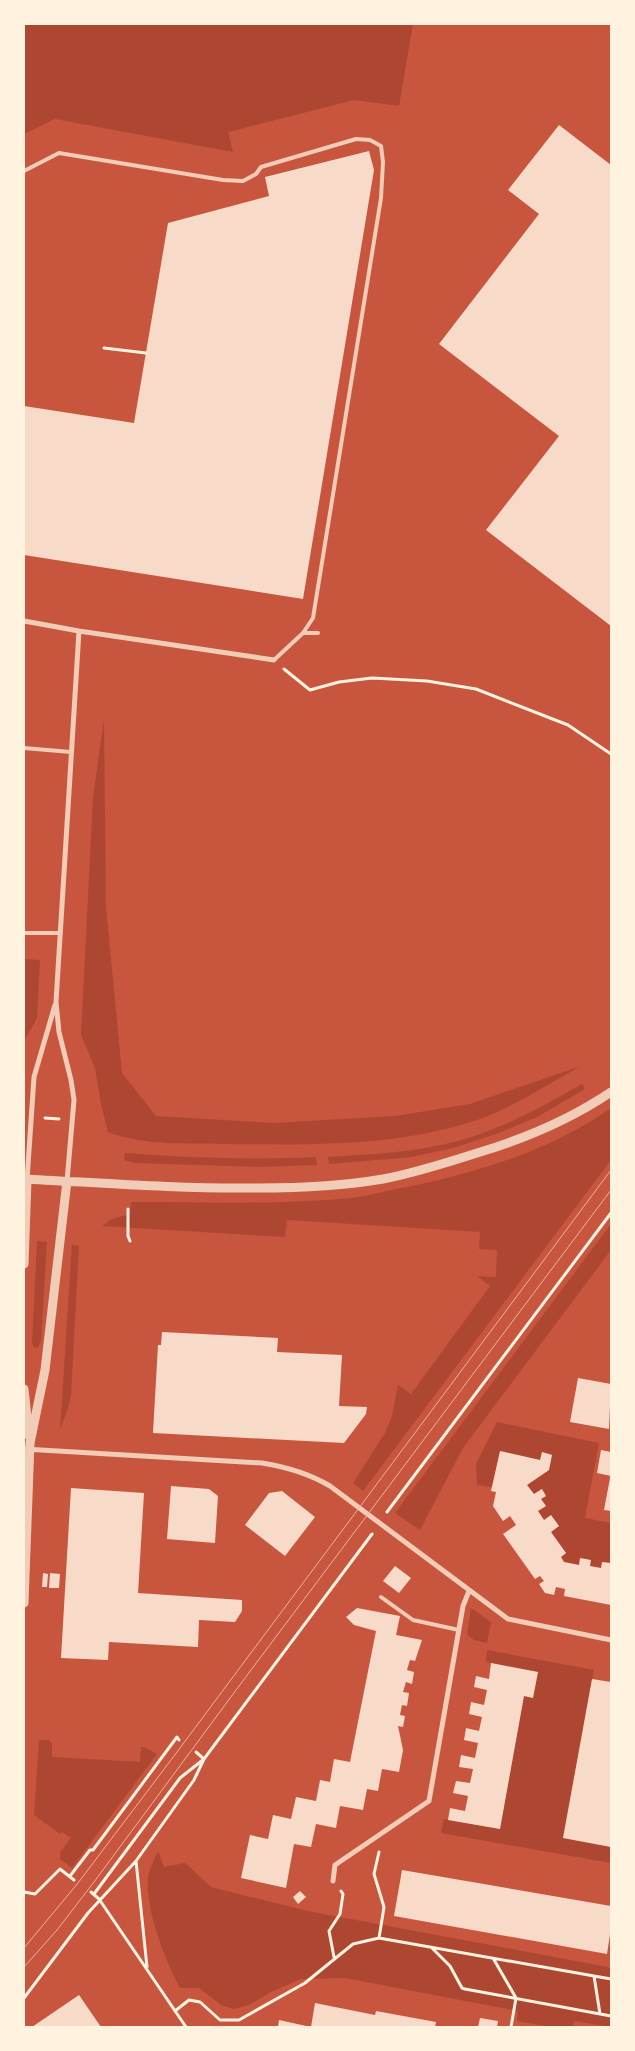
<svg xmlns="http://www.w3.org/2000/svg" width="635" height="2051" viewBox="0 0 635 2051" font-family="'Work Sans',sans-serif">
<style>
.green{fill:#ae4732}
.building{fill:#f7dbc8}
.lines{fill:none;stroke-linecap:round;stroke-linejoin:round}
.path{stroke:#fff3e0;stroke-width:3}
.service{stroke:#f1ccb7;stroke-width:4}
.minor{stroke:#f1ccb7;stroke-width:5}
.tertiary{stroke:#f1ccb7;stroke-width:9}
.tram{stroke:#e9b49f;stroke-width:1}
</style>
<rect width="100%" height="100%" fill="#c8553d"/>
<path class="green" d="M28 24H413L399 106 354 100 228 132 233 152 55 119 24 134V25Z
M104 719 106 907 122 1073 156 1116 274 1123 395 1116 470 1104 581 1066C547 1085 513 1107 477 1120 397 1147 308 1145 225 1144 186 1143 145 1146 108 1132L101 1104 95 1068 81 1035 93 797Z
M24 959 40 960 37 1018 24 1041Z
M582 1084 585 1089 539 1116 499 1133 453 1148 412 1157 329 1164 328 1157C369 1154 410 1153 450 1143 497 1132 540 1108 582 1084Z
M611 1108V1160L363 1491 353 1483 385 1433 392 1416 398 1385 411 1394 490 1286 477 1276 496 1277 497 1250 479 1249 480 1232 287 1220 285 1237 102 1226 112 1219 130 1214 131 1202C204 1202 278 1205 351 1198 366 1196 381 1192 396 1189 470 1175 549 1152 611 1108Z
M125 1153C189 1158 252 1160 316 1157L317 1165 260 1167 134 1163 124 1160Z
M611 1224V1250L463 1448 420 1530 395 1513Z
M37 1241 47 1242 41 1341 38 1347 34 1348 32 1343Z
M72 1245 79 1246 71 1395 68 1408 60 1430Z
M497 1422 599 1443 585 1518 611 1523V1563L602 1562 601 1568 590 1566 591 1560 580 1558 579 1565 564 1562 561 1557 566 1553 551 1532 559 1526 551 1515 544 1520 538 1511 546 1506 541 1499 546 1496 541 1489 534 1494 527 1485 549 1470 552 1454 542 1452 540 1460 500 1451 492 1487 477 1485 476 1464Z
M471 1608 491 1622 487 1643 474 1640 467 1635Z
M487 1650 594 1670 563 1838 611 1847V1863L441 1833 444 1819 500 1829 524 1696 533 1698 538 1672 486 1662Z
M39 1740H49L52 1743V1757L140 1762 141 1747H144L157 1754 72 1868 60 1859V1853L71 1838 62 1832 60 1834 34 1815Z
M158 1851 164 1867 185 1863 211 1887 308 1911 608 1967 611 1969V2027L574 2021 573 2027H550L517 2021 518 2011 345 1978 301 1979 271 1992 249 2005 234 2009 221 2005 199 1988H180C165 1960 145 1909 148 1877 149 1869 155 1859 158 1851Z"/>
<path class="building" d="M559 125 611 165V626L486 530 559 436 439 344 539 214 508 190Z
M369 151 374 170 303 599 24 555V406L134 423 168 223 269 196 265 177Z
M162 1332 278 1338 277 1352 342 1355 339 1406 367 1407 366 1414 344 1443 153 1433 158 1345H161Z
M578 1378 611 1384 609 1429 570 1422Z
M601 1450 611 1452V1476L597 1473Z
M500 1451 540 1460 542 1452 552 1455 549 1470 527 1485 534 1494 542 1489 546 1496 541 1499 546 1506 538 1511 544 1520 551 1515 559 1526 551 1532 566 1553 561 1557 564 1562 579 1565 580 1558 591 1560 590 1566 601 1568 602 1562 611 1563V1605L564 1596 565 1589 556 1587 554 1595 545 1593 539 1584 544 1581 540 1576 535 1579 503 1534 516 1525 510 1516 503 1521 493 1506 496 1492 491 1491Z
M610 1478H611V1511L604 1510Z
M171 1486 209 1489 218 1496 215 1543 167 1539Z
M71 1488 144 1493 138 1593 242 1600V1611L235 1622 199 1620 198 1647 109 1642 108 1660 61 1658Z
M282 1491 315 1517 285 1556 245 1525 269 1493Z
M395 1566 411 1578 399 1593 383 1581Z
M43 1573 48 1574 47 1587H42Z
M50 1573 60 1574 59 1588H49Z
M357 1608 400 1616 396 1635 422 1640 415 1661 410 1660 407 1670 414 1672 412 1684 406 1682 403 1692 409 1693 407 1706 402 1705 400 1715 405 1716 403 1727 398 1726 403 1750 399 1772 382 1769 378 1791 367 1789 363 1810 340 1806 336 1828 316 1824 311 1847 294 1844 286 1888 241 1878 250 1835 268 1839 273 1815 291 1819 296 1797 316 1801 320 1780 330 1782 334 1759 350 1762 376 1631 354 1625 346 1617Z
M491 1663 538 1672 533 1698 524 1696 500 1829 448 1820 450 1808 465 1811 468 1796 453 1793 456 1781 470 1783 473 1769 459 1767 461 1755 475 1758 478 1743 464 1740 466 1728 479 1731 482 1717 469 1714 471 1702 484 1705 487 1690 474 1687 476 1676 489 1679Z
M592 1679 611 1682V1847L563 1838Z
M402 1870 611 1906V1928L607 1954 394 1916Z
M300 1891 306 1897 298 1904 293 1897Z
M79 1995 101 2027H32Z
M315 2003 375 2015 376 2011 436 2022 435 2027H278L279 2020 311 2027Z
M480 2018 498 2021 497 2027H478Z"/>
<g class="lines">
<path class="path" d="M104 348 146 353
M284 669 310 690 339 682 372 678 427 681 476 689 568 725 611 754
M45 1118 59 1119
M128 1209V1236L130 1241
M387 1512 611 1213
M379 1852 374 1874 384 1907 379 1938
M136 1861 147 1967
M70 1876 90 1850H93L177 1737 179 1740
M24 1892 35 1894 60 1869 74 1880
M91 1892 99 1899 186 2027
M94 1894 180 1778 204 1759 196 1752
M431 1947 450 1966 462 1988 465 1989 611 2016
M334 1957 329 1931 340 1914 343 1894 341 1891
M493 1958 516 1998 511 2027
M594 1976 600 2014
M24 1998 88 1913 136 1861 194 1780 204 1759 372 1534
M175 2011 189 2000 200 2002 220 2020H239L305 1983 353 1944 379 1938 611 1979"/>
<path class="service" d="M24 171 59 153 223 180 243 181 256 174 261 167 356 139 370 140 381 146 383 162 381 198 313 618 303 633 274 660
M303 633H318
M24 748 71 752
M24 933H60
M381 1597 413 1620 459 1630"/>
<path class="minor" d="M24 621 79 631 274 660
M27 1180 34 1077 55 1005
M67 1181 74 1100 71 1080 59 1032 56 1002 79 631
M24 1449 262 1463C287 1467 308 1473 330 1486L508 1619 611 1640
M333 1881 335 1865 429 1801 463 1606 469 1591"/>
<path class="tertiary" d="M24 1179C102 1183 180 1189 258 1188 299 1188 342 1186 383 1179 415 1173 446 1163 477 1153 524 1139 571 1119 611 1092
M24 1264 27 1180
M24 1389 29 1436
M24 1603 30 1443 45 1370 67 1181"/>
<path class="tram" d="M24 1948 78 1883 177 1752 611 1170
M24 1967 57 1930 94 1882 242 1682 611 1190"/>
</g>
<rect width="635" height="2051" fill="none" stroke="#fff3e0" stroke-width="50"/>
</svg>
